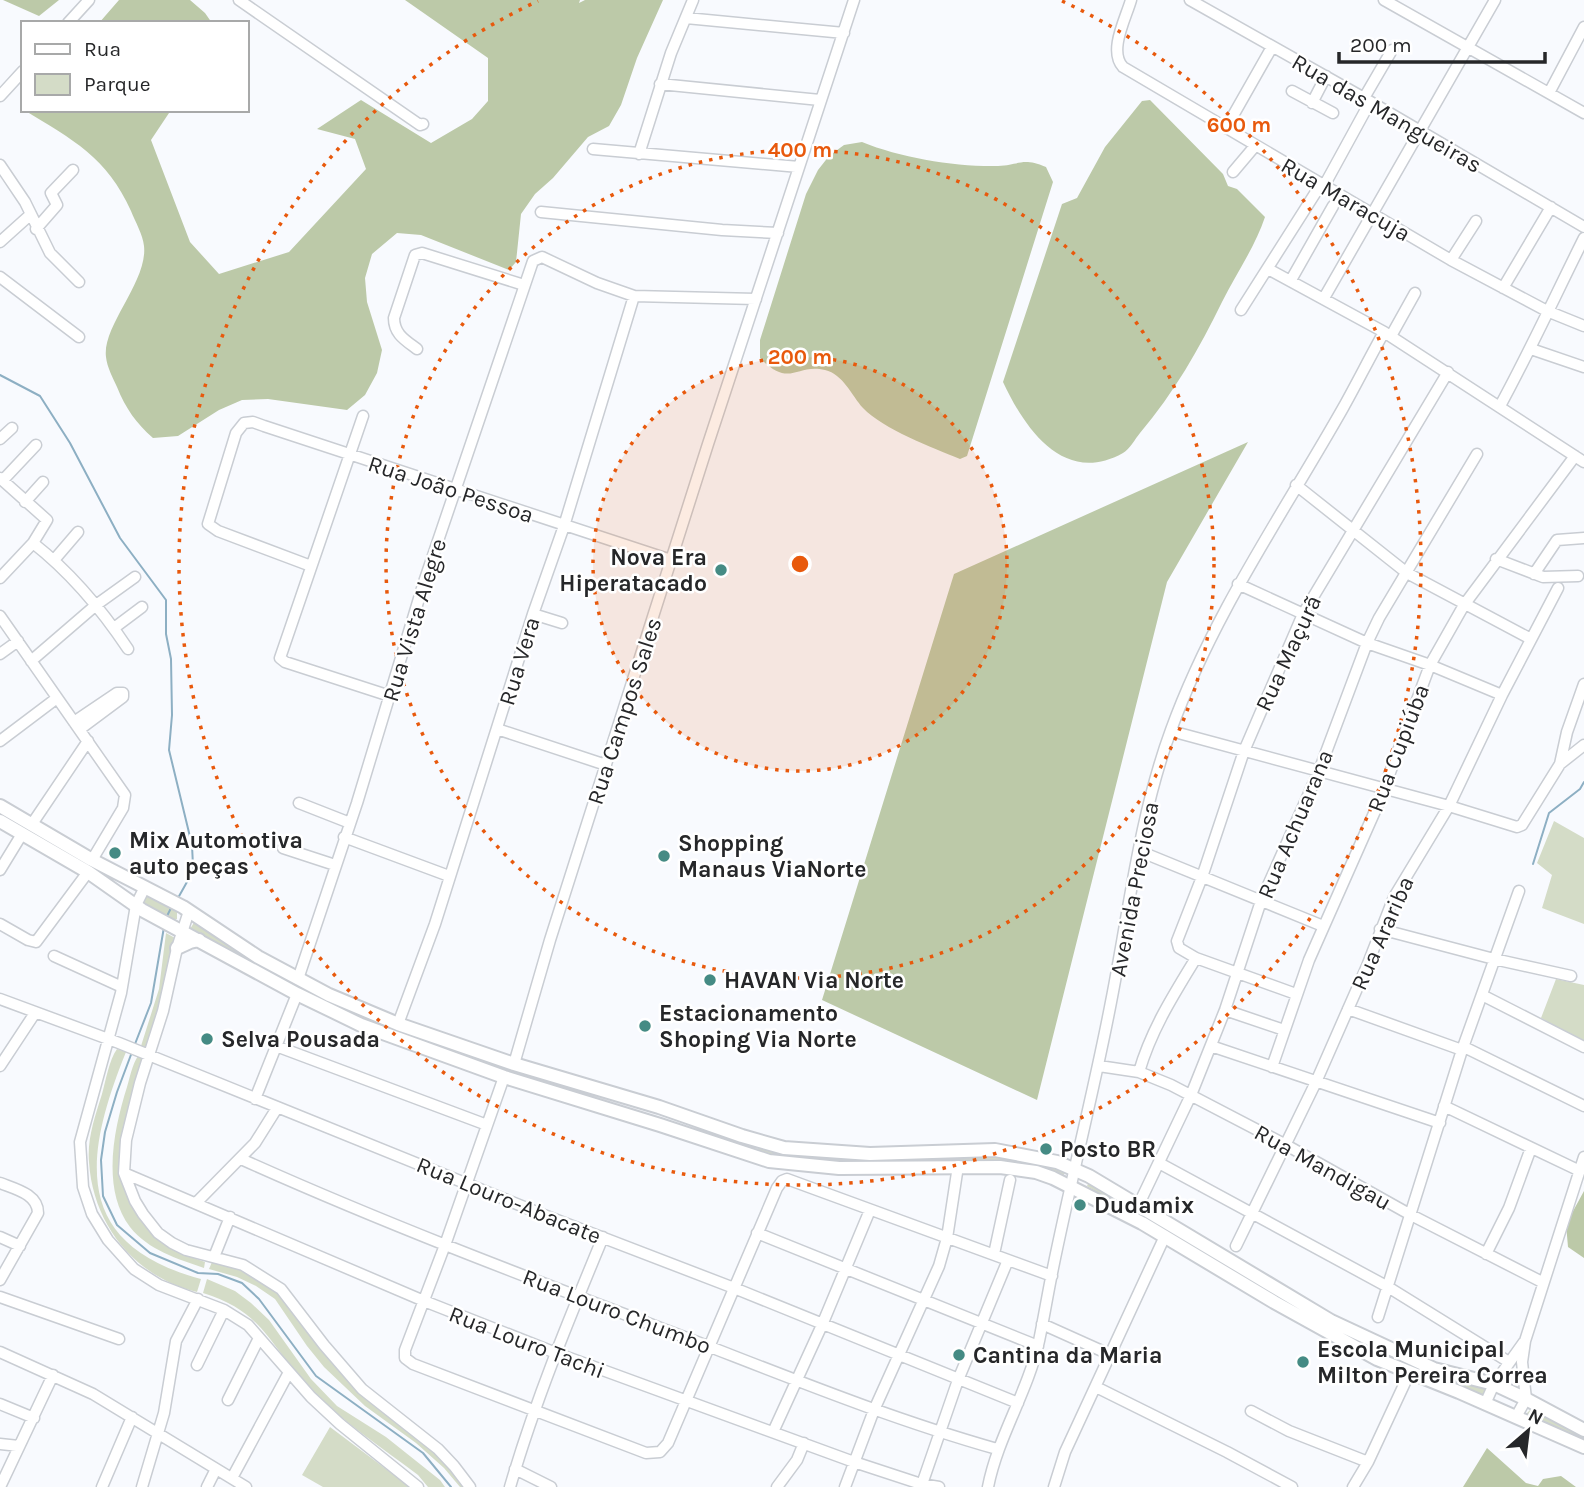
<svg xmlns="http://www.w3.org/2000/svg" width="1584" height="1487" viewBox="0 0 1584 1487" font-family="Karla,sans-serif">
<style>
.green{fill:#d4dcc7}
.forest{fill:#bcc9a8}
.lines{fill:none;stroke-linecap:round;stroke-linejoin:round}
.stream{stroke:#8dafc3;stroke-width:2}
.minor-casing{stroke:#c9cdd3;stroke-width:13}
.major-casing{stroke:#c9cdd3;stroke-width:16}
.minor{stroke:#fff;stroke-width:10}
.major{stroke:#fff;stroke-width:12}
.ring{fill:none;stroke:#e8590c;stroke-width:3.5;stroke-dasharray:3.5 7}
.poi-dot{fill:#458b84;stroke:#fff;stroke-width:2.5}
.labels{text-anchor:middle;stroke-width:5;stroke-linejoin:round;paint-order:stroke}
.street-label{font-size:23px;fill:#262729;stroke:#fff}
.poi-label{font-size:23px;font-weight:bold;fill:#262729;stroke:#fff;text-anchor:start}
.centre{fill:#e8590c;stroke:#fff;stroke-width:3.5}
.ring-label{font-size:21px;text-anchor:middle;font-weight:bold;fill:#e8590c;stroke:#fff;stroke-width:5;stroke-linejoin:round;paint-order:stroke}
</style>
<rect width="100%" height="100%" fill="#f8fafe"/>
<path class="green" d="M1554 821 1584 838V924L1542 908 1552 875 1537 863Z
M147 897 155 898 177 911V919L172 920 145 906 143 901Z
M195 921 271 967 498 1064 496 1069 367 1022 309 994 190 929Z
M166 933 175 938 151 1050 141 1046 159 989Z
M1556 979 1584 985V1042L1541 1018Z
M117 1049 126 1052C84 1156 71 1244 201 1279L197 1292C135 1277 93 1225 89 1162 87 1139 95 1116 102 1094 106 1080 109 1060 117 1049Z
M138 1056 145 1059 125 1137 129 1192 162 1239 185 1255 205 1262 204 1268C178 1259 148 1250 130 1227 101 1189 114 1128 127 1087 130 1077 132 1065 138 1056Z
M761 1148C848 1176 941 1143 1029 1162 1041 1165 1055 1166 1065 1172L1063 1176 987 1160 824 1165 760 1154 755 1149Z
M1089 1182 1301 1307 1490 1388 1484 1399 1380 1355 1299 1311 1087 1186Z
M212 1262 250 1273 277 1290 352 1382 379 1408 444 1458 467 1487H460L444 1468 416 1443 365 1406 324 1367 307 1346 275 1299 256 1286 237 1277 209 1269Z
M207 1279 235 1291 251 1303 269 1320 311 1379 337 1406 386 1437 440 1480 445 1487H428L418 1475C381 1447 341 1421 309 1387 269 1346 265 1312 203 1293Z
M1532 1405 1584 1434V1440L1525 1415 1531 1409Z
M330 1427 410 1487H323L302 1475Z"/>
<path class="forest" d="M3 0H59L39 16Z
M119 0H190L205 13 212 23H99Z
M405 0H580L579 3 585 0H663L637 58 621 105 609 126 588 137 553 178 535 194 521 214 516 262 509 270 421 235 397 233 372 254 365 278 367 302 382 350 377 373 365 395 347 410 268 399 242 400 219 410 178 436 153 438C136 423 126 409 117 387 113 378 107 367 106 357 102 326 148 281 144 246 143 235 135 221 131 211 107 157 73 140 24 110H171L151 140 190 242 219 274 289 252 366 169 355 139 317 129 361 100 431 143 472 119 488 101V58Z
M1150 100 1223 174 1228 186 1237 189 1265 217C1255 247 1236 274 1222 302 1199 349 1174 393 1140 433 1135 439 1130 449 1123 453 1064 486 1025 429 1003 382L1062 204 1077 198 1105 147 1142 101Z
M862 142C901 158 956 167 998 166 1020 165 1022 157 1046 167L1053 182 967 456 960 459C933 448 883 429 863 408 852 396 843 374 825 370 796 363 790 389 760 358V340L806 194 818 170 829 156 844 145Z
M1248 442 1167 582 1037 1100 822 1000 954 574Z
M1584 1191V1258L1568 1247 1566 1224Z
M1487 1448 1526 1483 1538 1486 1543 1479 1561 1476 1576 1487H1463Z"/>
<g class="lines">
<path class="stream" d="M0 375 40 396 70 443 120 538 166 600V634L171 659 172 715 169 750 192 845 193 866 192 873 178 898
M1533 864 1549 813 1580 789 1584 782
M166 918 171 908
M135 1044 151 1003 164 927
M132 1052 117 1092 105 1132 101 1160 103 1196 117 1225 150 1253 198 1273 218 1274 242 1283 259 1299 316 1376 423 1453 451 1487"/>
<g class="minor-casing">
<path id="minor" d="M239 0 420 125 423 124
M1131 0C1126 18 1108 51 1123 67L1451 260 1547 311 1584 326
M1190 0 1364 98 1584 227
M1384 0 1584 113
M686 18 844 33
M68 23 89 0
M660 84 820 100
M1292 91 1333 113
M1549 93 1584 27
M0 96 23 71
M1364 98 1392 50
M1312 103 1326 76
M1226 128 1272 47
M593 149 799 167
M639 154 671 53 693 0
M0 165 25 202 50 253 79 282
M1233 172 1255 146
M1324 186 1370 102
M541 212 722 230 778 233
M36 229 57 205 51 193 73 170
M0 242 30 215
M1451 260 1476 221
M1268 269 1384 332 1584 462
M0 277 79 337
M1291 280 1333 206
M1503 288 1551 207
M1324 298 1495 0
M1241 310 1321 184
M1391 336 1415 293
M417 349C405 340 394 334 394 318L415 255 422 253 524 285
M1531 349 1584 367
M1500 406C1530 351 1556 294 1584 238
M363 416 280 658 285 662 390 696
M0 439 12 428
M0 478 47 520 33 543 0 578
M3 480 36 445
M1296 485 1407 573 1531 639
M25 502 43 482
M33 543C70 572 102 610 128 649
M1496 559 1543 577 1578 576
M54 560 78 532
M311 566 218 531 208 524 236 433 244 423 253 422 264 426 671 560
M1534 574 1557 540 1584 538
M1238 584 1367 643 1430 665 1502 695
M533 614 562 623
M0 616 125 795 123 808 92 860
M114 628 142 607
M0 654 18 641
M31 661 96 605 135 577
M74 722 117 693H123V697L80 729
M497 729 606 765
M1171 731 1449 806 1517 827 1522 825 1560 764 1567 732 1584 684
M0 741 57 698
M1560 764 1584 745
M299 803 350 823
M32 824 88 741
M344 837 449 876
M283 848 335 865
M1139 851 1323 926
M0 870 22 834
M145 887 136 905 121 993 80 1142 83 1187 92 1214 108 1240 134 1269 159 1285 224 1310 248 1325 311 1397 340 1424 418 1487
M189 911 177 948 163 1011 140 1083 126 1140 124 1173 135 1201 143 1214 158 1233 172 1243 186 1250 243 1265 281 1289 324 1345 362 1389 438 1449 454 1466 470 1487
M0 924 28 940 36 942 88 872
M1380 929 1494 959 1571 976
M54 956 122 987
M298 979 357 803 424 582 533 261 542 257 597 283 634 296 756 299
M1296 994 1196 958 1179 948 1177 941 1202 877 1244 751 1303 614 1448 372
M1482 995 1584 1047
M0 999 119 1043 544 1215 734 1288 1018 1403
M1348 1009 1462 1050
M1225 1010 1284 1030
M398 1024 435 924 533 614 564 526 634 296
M276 1046 487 1125
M1211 1046 1440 1123
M1464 1047 1584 1106
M514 1064 550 940 708 444 854 0
M0 1066 35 1013
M1099 1066 1139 1072 1171 1085 1286 1145 1411 1215 1542 1282
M1272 1067 1309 960 1379 802 1430 665 1464 605 1575 456
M1139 1072C1151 1030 1174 994 1196 958
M504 1077 445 1245 405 1350V1358L413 1364 646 1453 660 1452 668 1443 777 1188 782 1181 787 1179 1052 1276
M255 1099 297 994
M1444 1106 1580 1171
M241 1159C383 1223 529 1278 674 1333 781 1374 887 1418 997 1449
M1159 1163 1388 1287 1509 1362
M124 1173 424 1301 556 1353 854 1462 921 1484 939 1487
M0 1183C15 1189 38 1194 38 1213L0 1280
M196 1203 255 1143 277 1108
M1138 1206 1191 1095 1225 1010 1261 901 1319 771 1367 643 1379 618 1477 454
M757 1233 1038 1346
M0 1237 20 1246
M1236 1246 1316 1082 1367 966 1394 897 1449 806 1502 695 1558 588
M994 1254 1010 1180
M1486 1254 1509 1208 1531 1148
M214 1257 230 1217
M0 1297 119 1339
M1378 1317 1462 1050 1519 891
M1042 1324 1111 1355
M0 1352 93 1394 246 1487
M197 1365 224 1310
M1096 1387 1227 1452 1292 1487
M228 1400 259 1338
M0 1404 34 1418
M1485 1404 1494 1384 1524 1342
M1251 1411 1289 1431 1368 1462
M1516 1417 1526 1399 1522 1362 1525 1341 1584 1157
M773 1432 822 1325 870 1210
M0 1444 19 1446
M515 1469 551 1487
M232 1478 288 1374
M0 1487 53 1375
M102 1487 132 1417
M142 1487 164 1413 176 1341 198 1299
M207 1487 216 1469
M510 1487C535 1401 569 1319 603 1237
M777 1487 797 1460 804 1443
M845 1487 874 1410 939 1266 947 1238 958 1166
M921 1487 958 1380 1008 1260
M988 1487C998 1436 1028 1392 1039 1341 1044 1317 1048 1292 1053 1268 1071 1179 1094 1091 1111 1002 1129 911 1139 817 1171 730 1213 614 1283 514 1343 408 1357 383 1370 357 1384 332
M1054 1487 1065 1452 1165 1236
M1353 1487 1368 1462 1409 1374"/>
</g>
<g class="major-casing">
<path id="major" d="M0 806 92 860 183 907 258 957 329 995 398 1024 514 1064 659 1107 742 1136 784 1148 870 1154 995 1150 1057 1162 1089 1176 1331 1321 1434 1369 1494 1384 1526 1399 1584 1430
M0 821 88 872 142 910 297 994 361 1025 504 1077 660 1125 769 1161 839 1168 1000 1167 1036 1172 1053 1178 1142 1223 1274 1302 1377 1359 1459 1392 1584 1447
M177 948 190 942 199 940"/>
</g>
<use href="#minor" class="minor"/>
<use href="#major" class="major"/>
</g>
<circle cx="800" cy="564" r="207" fill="#e8590c" fill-opacity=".12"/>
<g class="ring">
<circle cx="800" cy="564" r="207"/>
<circle cx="800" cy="564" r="414"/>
<path d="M1062 1A621 621 0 1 1 538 1"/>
</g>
<g class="poi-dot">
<circle cx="721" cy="570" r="7"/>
<circle cx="115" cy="853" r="7"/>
<circle cx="664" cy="856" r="7"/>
<circle cx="710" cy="980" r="7"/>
<circle cx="645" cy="1026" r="7"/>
<circle cx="207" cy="1039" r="7"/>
<circle cx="1046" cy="1149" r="7"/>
<circle cx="1080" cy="1205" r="7"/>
<circle cx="959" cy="1355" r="7"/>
<circle cx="1303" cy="1362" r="7"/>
</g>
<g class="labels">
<g class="street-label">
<text transform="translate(1387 113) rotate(30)" y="8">Rua das Mangueiras</text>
<text transform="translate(1346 199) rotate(30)" y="8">Rua Maracuja</text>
<text transform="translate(451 489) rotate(18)" y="8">Rua João Pessoa</text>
<text transform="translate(414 620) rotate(-73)" y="8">Rua Vista Alegre</text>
<text transform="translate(1288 653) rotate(-65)" y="8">Rua Maçurã</text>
<text transform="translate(519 661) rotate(-73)" y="8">Rua Vera</text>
<text transform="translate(624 711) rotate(-72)" y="8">Rua Campos Sales</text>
<text transform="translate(1398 748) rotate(-69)" y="8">Rua Cupiúba</text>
<text transform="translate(1295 824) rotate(-67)" y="8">Rua Achuarana</text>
<text transform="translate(1134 889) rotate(-79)" y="8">Avenida Preciosa</text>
<text transform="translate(1382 933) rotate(-66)" y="8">Rua Arariba</text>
<text transform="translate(1323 1167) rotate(29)" y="8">Rua Mandigau</text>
<text transform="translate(509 1200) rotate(22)" y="8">Rua Louro-Abacate</text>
<text transform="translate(617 1311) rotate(21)" y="8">Rua Louro Chumbo</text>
<text transform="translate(527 1342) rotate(21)" y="8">Rua Louro Tachi</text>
</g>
<g class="poi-label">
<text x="707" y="565" text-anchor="end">Nova Era<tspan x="707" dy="26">Hiperatacado</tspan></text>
<text x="129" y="848">Mix Automotiva<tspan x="129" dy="26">auto peças</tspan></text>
<text x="678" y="851">Shopping<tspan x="678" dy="26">Manaus ViaNorte</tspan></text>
<text x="724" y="988">HAVAN Via Norte</text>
<text x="659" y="1021">Estacionamento<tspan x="659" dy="26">Shoping Via Norte</tspan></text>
<text x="221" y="1047">Selva Pousada</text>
<text x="1060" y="1157">Posto BR</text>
<text x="1094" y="1213">Dudamix</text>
<text x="1317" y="1357">Escola Municipal<tspan x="1317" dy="26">Milton Pereira Correa</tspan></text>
<text x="973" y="1363">Cantina da Maria</text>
</g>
</g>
<circle cx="800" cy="564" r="10" class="centre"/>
<g class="ring-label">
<text x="1239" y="132">600 m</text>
<text x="800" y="157">400 m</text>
<text x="800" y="364">200 m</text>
</g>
<rect x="21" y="21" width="228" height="91" fill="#ffffff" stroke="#a8a9a9" stroke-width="2"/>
<rect x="35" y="44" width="35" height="10" fill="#ffffff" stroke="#a8a9a9" stroke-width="2"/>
<text x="84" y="56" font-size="21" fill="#262729">Rua</text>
<rect x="35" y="74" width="35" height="21" fill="#d4dcc7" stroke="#a8a9a9" stroke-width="2"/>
<text x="84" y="91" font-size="21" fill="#262729">Parque</text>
<g transform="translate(1528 1431) rotate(28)" stroke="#ffffff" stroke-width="5" paint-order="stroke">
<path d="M0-5L12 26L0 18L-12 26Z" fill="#262729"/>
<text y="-10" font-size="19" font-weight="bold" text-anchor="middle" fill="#262729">N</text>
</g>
<path d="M1339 52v10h206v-10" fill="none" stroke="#262729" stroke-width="3.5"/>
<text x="1350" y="52" font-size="21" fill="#262729" stroke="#ffffff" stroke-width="5" paint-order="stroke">200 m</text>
</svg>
